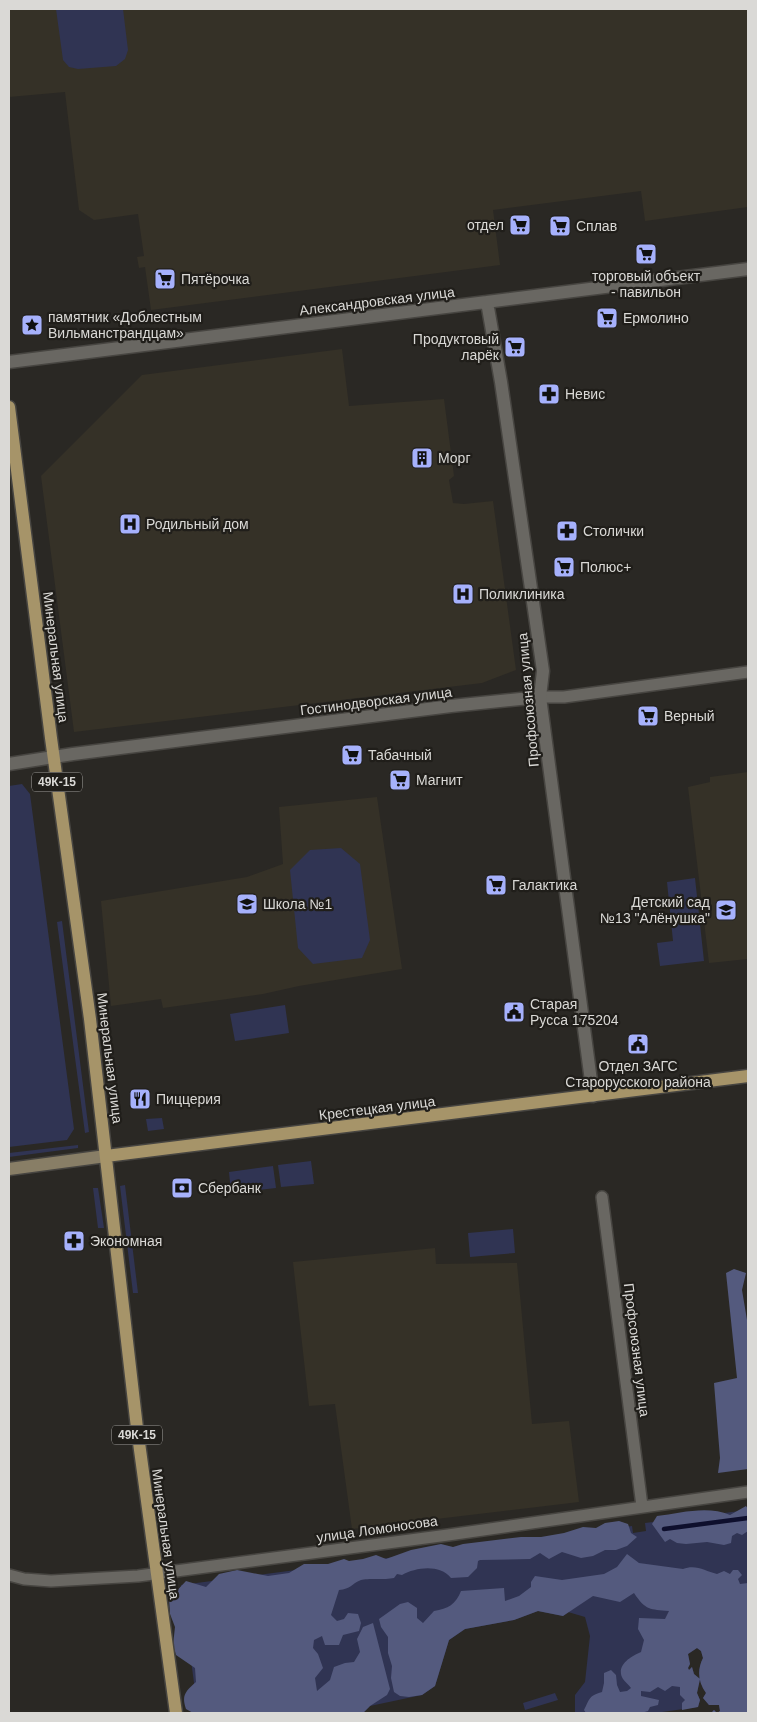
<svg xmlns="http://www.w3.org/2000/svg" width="757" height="1722" viewBox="0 0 757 1722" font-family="Helvetica,sans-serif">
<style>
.built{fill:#353127}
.green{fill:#303453}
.forest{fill:#545a7e}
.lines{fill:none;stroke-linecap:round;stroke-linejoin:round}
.stream{stroke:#0e0f2d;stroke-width:4.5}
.minor-casing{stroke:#474541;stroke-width:14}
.tertiary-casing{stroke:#474541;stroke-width:15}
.secondary-casing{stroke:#474541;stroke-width:15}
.primary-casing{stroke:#474541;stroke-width:15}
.minor{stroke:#696762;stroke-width:11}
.tertiary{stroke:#696762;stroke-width:12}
.secondary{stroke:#887e66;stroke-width:12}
.primary{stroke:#a69469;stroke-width:12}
.labels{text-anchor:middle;stroke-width:4.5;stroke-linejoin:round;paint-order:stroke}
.shield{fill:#201e1a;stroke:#a2a19e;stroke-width:1}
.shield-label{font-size:12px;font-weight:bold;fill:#dad9d6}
.poi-label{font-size:14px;fill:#dad9d6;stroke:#201e1a;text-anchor:start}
.street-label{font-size:14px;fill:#dad9d6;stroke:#201e1a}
</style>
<rect width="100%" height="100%" fill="#2a2824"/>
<path class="built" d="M9 9H748V69L747 89H748V207L645 221 641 191 493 210 500 265 151 310 145 267 139 268 137 257 144 256 138 214 94 220 79 210 65 92 9 97Z
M342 349 349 406 444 399 454 476 449 480 453 503 464 504 493 501 516 670 482 683 74 732 41 476 142 375Z
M748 772V959L709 963 688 787 710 782V777Z
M377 797 402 969 299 986 263 994 163 1008 161 999 111 1006 101 901 247 877 283 864 279 807Z
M435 1248 436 1264 517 1263 532 1424 569 1421 579 1502 352 1529 335 1404 309 1406 293 1262Z"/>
<path class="green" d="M56 9H123L128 50 125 59 116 66 78 69 69 67 63 60Z
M22 784 30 794 74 1129 67 1140 9 1147V786Z
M341 848 360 864 370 940 362 958 313 964 298 948 290 870 310 850Z
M695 878 704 961 660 966 657 943 673 941 667 882Z
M62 921 89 1132 85 1133 57 922Z
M285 1005 289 1033 235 1041 230 1014Z
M162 1118 164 1129 148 1131 146 1119Z
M78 1145V1148L9 1157V1153Z
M311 1161 314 1184 281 1187 278 1165Z
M273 1166 276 1188 231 1193 229 1172Z
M125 1185 138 1293H133L120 1186Z
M93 1188H98L104 1228H98Z
M513 1229 515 1253 470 1257 468 1233Z
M748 1510V1713H711L714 1710 717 1713 720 1711 719 1705H709L703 1698 706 1693C698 1682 697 1670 703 1658L701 1651 697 1648 688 1654 690 1664 688 1668 689 1670 692 1667 694 1674 700 1679 697 1693 700 1700 698 1707 655 1713H575V1695L585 1682 590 1636 585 1617 568 1612 563 1616 538 1611 514 1620 465 1629 449 1640 435 1686 422 1695 370 1706 363 1713H198L181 1585 632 1526 633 1533 646 1531 645 1523Z
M555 1693 558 1700 525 1710 523 1703Z"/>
<path class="forest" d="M734 1269 746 1273 742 1290 748 1326V1469L718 1473 720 1458 714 1383 737 1378 726 1273Z
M746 1506 748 1509V1531L742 1535 737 1533 732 1536 731 1543 724 1545 707 1542 686 1544 677 1543 670 1539 665 1542 652 1524 657 1516C680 1513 708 1505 730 1515Z
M619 1521 628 1524 631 1533 637 1537 627 1546 616 1550H605L593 1556 581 1558 562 1552 549 1559 540 1553 530 1559 480 1560 478 1561 477 1568 468 1577 451 1578C440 1564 416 1567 402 1575L397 1574 394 1578C385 1580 367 1578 361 1580 351 1584 351 1589 339 1590L331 1615 337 1621 344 1619 348 1613 358 1614 361 1623 359 1631 343 1635 339 1645H325L322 1636 314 1640 313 1648 318 1654 323 1668 315 1678 317 1691 330 1680 334 1667 345 1663 354 1662 360 1652 357 1639 363 1627 373 1623 390 1689 387 1695 370 1706 363 1713H193L186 1709C181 1695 186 1691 196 1682L195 1668 176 1655 173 1645 175 1627 170 1614 169 1599 186 1581 206 1587 219 1574 237 1570 268 1576 289 1573 304 1564H328L344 1559 349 1561 363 1559 376 1555 386 1559 411 1550 441 1544 453 1547 463 1544 521 1537H541L564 1533 583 1527 596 1528 605 1523Z
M627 1554 639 1563 683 1569C696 1564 705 1571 717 1574L724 1571 730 1574 733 1570H738L742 1575 738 1579 740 1584 748 1583V1713H711L714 1710 717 1713 720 1711 719 1705H709L703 1698 706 1693C698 1682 697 1670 703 1658L701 1651 697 1648 688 1654 690 1664 688 1668 689 1670 692 1667 694 1674 700 1679 697 1693 700 1700 698 1707 682 1710V1703L685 1700 680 1695V1687L672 1686 665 1691 658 1687 650 1692 641 1691V1696L659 1700 658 1705 650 1707 648 1711 641 1713H586L584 1710C590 1699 588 1696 602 1692L604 1683V1673L611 1670 616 1675 617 1685 620 1692 627 1691 631 1688C629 1685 625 1682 623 1679 615 1666 631 1656 641 1652L644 1640 638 1629 639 1618 665 1619 669 1611C650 1609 646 1611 634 1593L620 1602 593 1596 563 1616 538 1611 514 1620 465 1629 449 1640 435 1686 422 1695 409 1697 400 1696 394 1692 391 1678 392 1666 388 1653V1637L381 1627 379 1619 400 1604 408 1602 417 1608V1618L423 1623 434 1611C448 1609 456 1604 461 1591L504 1588 505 1601 519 1596 531 1587V1582L535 1576 562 1580 604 1574 617 1567Z"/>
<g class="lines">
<path class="stream" d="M664 1529 748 1518"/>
<g class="minor-casing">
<path id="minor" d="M540 697H564L748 672
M602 1197 642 1506
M9 1575 24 1579 51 1581 138 1576 448 1535 748 1492"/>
</g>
<g class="tertiary-casing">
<path id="tertiary" d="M487 302 501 382 543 671 540 697 593 1096
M9 362 748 269
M9 764 73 754 451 706 540 697"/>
</g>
<g class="secondary-casing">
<path id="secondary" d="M9 1169 106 1156"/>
</g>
<g class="primary-casing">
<path id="primary" d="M9 407 51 738 90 1019 137 1428 176 1713
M106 1156 748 1076"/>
</g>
<use href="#minor" class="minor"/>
<use href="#tertiary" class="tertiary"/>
<use href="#secondary" class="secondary"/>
<use href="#primary" class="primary"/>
</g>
<defs>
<g id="supermarket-square" transform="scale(1.125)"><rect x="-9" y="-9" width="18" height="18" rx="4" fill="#a6b1fc" stroke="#201e1a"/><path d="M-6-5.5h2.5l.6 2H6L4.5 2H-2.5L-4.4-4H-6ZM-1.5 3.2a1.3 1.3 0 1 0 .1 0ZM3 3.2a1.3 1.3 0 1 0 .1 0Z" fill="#111"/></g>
<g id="sight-square" transform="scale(1.125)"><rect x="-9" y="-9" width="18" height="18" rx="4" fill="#a6b1fc" stroke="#201e1a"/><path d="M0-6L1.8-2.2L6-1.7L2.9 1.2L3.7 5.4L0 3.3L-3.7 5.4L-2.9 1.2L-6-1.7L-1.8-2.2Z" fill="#111"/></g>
<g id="pharmacy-square" transform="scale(1.125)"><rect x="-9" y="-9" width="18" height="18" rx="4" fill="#a6b1fc" stroke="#201e1a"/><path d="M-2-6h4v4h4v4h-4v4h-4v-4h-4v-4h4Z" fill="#111"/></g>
<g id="building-square" transform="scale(1.125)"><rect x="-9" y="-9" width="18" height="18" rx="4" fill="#a6b1fc" stroke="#201e1a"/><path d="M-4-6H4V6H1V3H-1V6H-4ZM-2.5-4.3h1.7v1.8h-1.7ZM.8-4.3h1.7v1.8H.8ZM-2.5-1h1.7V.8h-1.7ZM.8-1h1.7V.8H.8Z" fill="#111"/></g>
<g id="hospital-square" transform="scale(1.125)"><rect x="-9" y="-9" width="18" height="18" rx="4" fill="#a6b1fc" stroke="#201e1a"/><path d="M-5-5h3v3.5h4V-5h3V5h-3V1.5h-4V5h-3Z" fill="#111"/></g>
<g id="school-square" transform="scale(1.125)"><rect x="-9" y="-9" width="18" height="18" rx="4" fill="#a6b1fc" stroke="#201e1a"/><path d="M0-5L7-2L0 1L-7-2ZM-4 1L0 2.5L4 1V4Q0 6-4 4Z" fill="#111"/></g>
<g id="civic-square" transform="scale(1.125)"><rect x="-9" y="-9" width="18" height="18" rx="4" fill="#a6b1fc" stroke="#201e1a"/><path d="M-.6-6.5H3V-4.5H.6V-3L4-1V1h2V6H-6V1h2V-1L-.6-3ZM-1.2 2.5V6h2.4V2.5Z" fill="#111"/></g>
<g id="restaurant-square" transform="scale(1.125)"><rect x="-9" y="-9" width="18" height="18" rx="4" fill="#a6b1fc" stroke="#201e1a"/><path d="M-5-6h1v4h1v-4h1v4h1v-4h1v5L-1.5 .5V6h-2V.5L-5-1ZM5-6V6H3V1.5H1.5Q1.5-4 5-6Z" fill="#111"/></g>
<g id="bank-square" transform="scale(1.125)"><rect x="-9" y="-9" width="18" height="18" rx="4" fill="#a6b1fc" stroke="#201e1a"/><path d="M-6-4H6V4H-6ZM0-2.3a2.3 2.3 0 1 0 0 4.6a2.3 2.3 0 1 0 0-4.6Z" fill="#111"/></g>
</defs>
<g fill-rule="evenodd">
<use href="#supermarket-square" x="520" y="225"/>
<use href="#supermarket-square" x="560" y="226"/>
<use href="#supermarket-square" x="646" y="254"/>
<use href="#supermarket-square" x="165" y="279"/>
<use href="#supermarket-square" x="607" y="318"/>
<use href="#sight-square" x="32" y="325"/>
<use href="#supermarket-square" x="515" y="347"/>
<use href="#pharmacy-square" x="549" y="394"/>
<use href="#building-square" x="422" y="458"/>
<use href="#hospital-square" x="130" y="524"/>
<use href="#pharmacy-square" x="567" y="531"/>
<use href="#supermarket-square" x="564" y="567"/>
<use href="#hospital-square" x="463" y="594"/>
<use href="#supermarket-square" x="648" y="716"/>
<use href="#supermarket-square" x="352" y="755"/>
<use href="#supermarket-square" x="400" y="780"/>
<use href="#supermarket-square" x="496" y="885"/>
<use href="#school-square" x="247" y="904"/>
<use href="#school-square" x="726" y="910"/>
<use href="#civic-square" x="514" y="1012"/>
<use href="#civic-square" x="638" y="1044"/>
<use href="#restaurant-square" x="140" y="1099"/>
<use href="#bank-square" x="182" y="1188"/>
<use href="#pharmacy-square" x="74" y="1241"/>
</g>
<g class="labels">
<g class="shield">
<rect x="32" y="772.5" width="50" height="19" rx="4"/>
<rect x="112" y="1425.5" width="50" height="19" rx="4"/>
</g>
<g class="shield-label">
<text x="57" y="786">49К-15</text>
<text x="137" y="1439">49К-15</text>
</g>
<g class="poi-label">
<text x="504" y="230" text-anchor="end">отдел</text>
<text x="576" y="231">Сплав</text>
<text x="646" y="281" text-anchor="middle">торговый объект<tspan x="646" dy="16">- павильон</tspan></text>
<text x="181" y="284">Пятёрочка</text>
<text x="48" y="322">памятник «Доблестным<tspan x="48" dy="16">Вильманстрандцам»</tspan></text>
<text x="623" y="323">Ермолино</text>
<text x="499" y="344" text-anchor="end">Продуктовый<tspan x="499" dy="16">ларёк</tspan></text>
<text x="565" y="399">Невис</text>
<text x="438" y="463">Морг</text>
<text x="146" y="529">Родильный дом</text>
<text x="583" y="536">Столички</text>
<text x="580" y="572">Полюс+</text>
<text x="479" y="599">Поликлиника</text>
<text x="664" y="721">Верный</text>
<text x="368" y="760">Табачный</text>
<text x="416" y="785">Магнит</text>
<text x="512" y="890">Галактика</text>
<text x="710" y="907" text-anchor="end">Детский сад<tspan x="710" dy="16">№13 "Алёнушка"</tspan></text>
<text x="263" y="909">Школа №1</text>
<text x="530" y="1009">Старая<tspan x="530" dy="16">Русса 175204</tspan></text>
<text x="638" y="1071" text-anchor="middle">Отдел ЗАГС<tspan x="638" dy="16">Старорусского района</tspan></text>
<text x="156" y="1104">Пиццерия</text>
<text x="198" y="1193">Сбербанк</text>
<text x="90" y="1246">Экономная</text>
</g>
<g class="street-label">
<text transform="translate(377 301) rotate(-7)" y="5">Александровская улица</text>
<text transform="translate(56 657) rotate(83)" y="5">Минеральная улица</text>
<text transform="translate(528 700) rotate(-95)" y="5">Профсоюзная улица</text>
<text transform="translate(376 701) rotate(-7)" y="5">Гостинодворская улица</text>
<text transform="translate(110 1058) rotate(83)" y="5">Минеральная улица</text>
<text transform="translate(377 1108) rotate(-7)" y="5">Крестецкая улица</text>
<text transform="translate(637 1350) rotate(83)" y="5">Профсоюзная улица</text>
<text transform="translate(377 1529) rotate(-8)" y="5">улица Ломоносова</text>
<text transform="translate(166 1534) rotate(82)" y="5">Минеральная улица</text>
</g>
</g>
<rect width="757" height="1722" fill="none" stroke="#dad9d6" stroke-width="20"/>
</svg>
